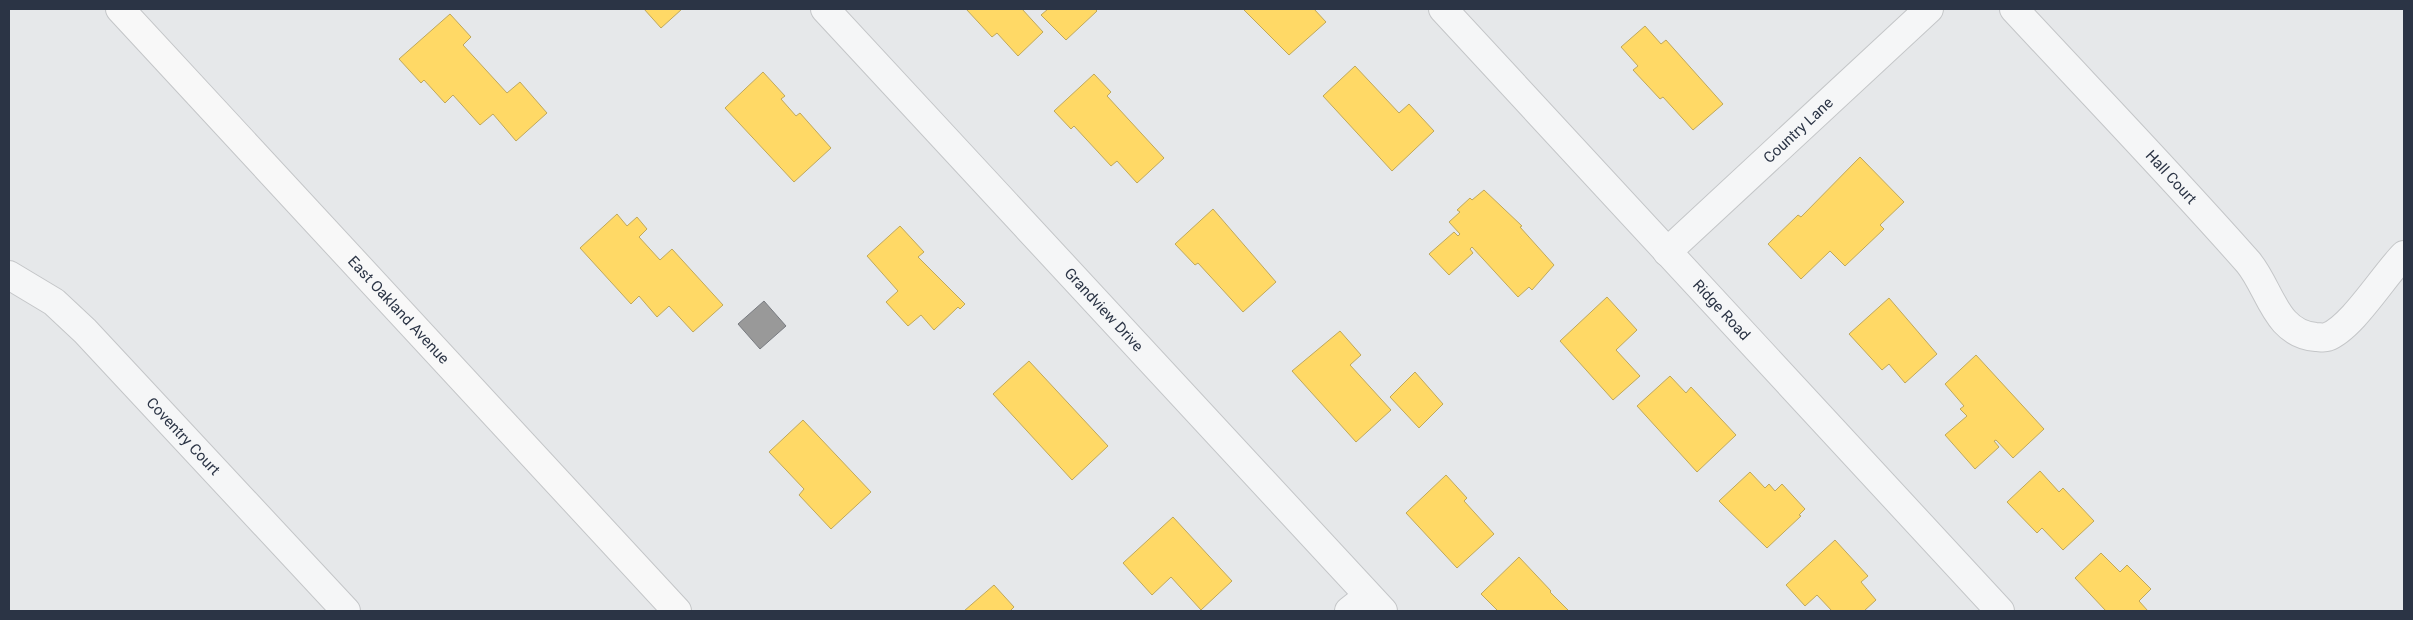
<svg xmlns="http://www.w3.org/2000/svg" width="2413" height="620" viewBox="0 0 2413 620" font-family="Roboto,sans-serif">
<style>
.homes{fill:#ffd966;stroke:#bfa85c}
.industry{fill:#999;stroke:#787b80}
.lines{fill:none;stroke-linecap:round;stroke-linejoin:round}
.street-casing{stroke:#c4c6c8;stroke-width:30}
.secondary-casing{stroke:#c4c6c8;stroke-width:30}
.street{stroke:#f5f6f7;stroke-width:28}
.secondary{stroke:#f8f8f8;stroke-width:28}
.labels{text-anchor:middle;stroke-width:5;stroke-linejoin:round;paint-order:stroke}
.street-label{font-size:15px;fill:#2b3445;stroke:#f4f6f9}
</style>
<rect width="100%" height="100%" fill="#e6e8ea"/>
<path class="homes" d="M644 9H682L661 28Z
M966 9H1022L1043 32 1018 56 997 33 992 37Z
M1048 9H1095L1097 11 1066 40 1041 15Z
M1243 9H1314L1326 22 1289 55Z
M450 14 471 37 463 45 507 93 520 82 547 113 516 141 493 114 480 125 453 95 445 103 424 80 421 83 399 59Z
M1645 26 1661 44 1666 40 1723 104 1693 130 1663 97 1660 99 1633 70 1638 66 1621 47Z
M1355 66 1399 113 1409 104 1434 131 1392 171 1323 96Z
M763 72 785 96 781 99 796 116 800 113 831 148 794 182 725 108Z
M1094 74 1111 92 1107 96 1164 158 1137 183 1117 161 1111 166 1074 126 1071 129 1054 111Z
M1860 157 1904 202 1880 225 1884 229 1845 266 1830 251 1801 279 1768 244 1798 215 1801 217Z
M1484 190 1522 226 1520 227 1554 265 1532 290 1529 287 1518 297 1472 247 1470 249 1473 253 1449 275 1429 254 1454 232 1458 236 1460 234 1449 222 1460 212 1457 210 1470 198 1472 200Z
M1213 209 1276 282 1243 312 1198 263 1195 265 1175 244Z
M617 214 627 226 637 217 647 229 639 237 660 260 672 249 723 305 693 332 669 306 657 317 639 296 631 304 580 248Z
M900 226 924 252 918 257 965 304 960 309 958 307 934 330 921 315 908 326 886 302 898 291 867 256Z
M1607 297 1637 330 1616 350 1640 376 1613 400 1560 341Z
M1889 298 1937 354 1905 383 1889 364 1882 370 1849 334Z
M1340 331 1361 355 1350 365 1391 410 1356 442 1292 371Z
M1976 355 2044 429 2013 458 1996 440 1994 441 1999 447 1975 469 1945 435 1967 416 1960 409 1964 406 1945 384Z
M1029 361 1108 446 1072 480 993 394Z
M1415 372 1443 404 1419 428 1390 397Z
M1670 376 1686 393 1691 387 1736 435 1697 472 1637 406Z
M803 420 871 492 831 529 799 495 804 489 769 452Z
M2040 471 2059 492 2063 488 2094 521 2063 550 2042 528 2037 533 2007 502Z
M1750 472 1765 488 1769 484 1775 491 1782 484 1805 509 1799 515 1801 516 1767 548 1719 501Z
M1446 475 1467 498 1464 501 1494 534 1457 568 1406 513Z
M1173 517 1232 581 1201 610 1171 577 1152 595 1123 563Z
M1835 540 1868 576 1861 582 1876 600 1864 611H1832L1817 595 1805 606 1786 585Z
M2101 553 2120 572 2127 565 2151 589 2139 601 2148 611H2106L2075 578Z
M1519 557 1551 591 1550 592 1569 611H1498L1481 594Z
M994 585 1014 607 1010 611H964Z"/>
<path class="industry" d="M764 301 786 326 760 349 738 324Z"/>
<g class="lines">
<g class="street-casing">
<g id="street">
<path id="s1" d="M825 9 1383 611"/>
<path id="s2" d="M1443 9 2000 611"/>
<path id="s3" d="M2014 9C2092 93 2172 176 2248 262 2270 288 2275 334 2316 337 2319 337 2324 338 2327 337 2352 328 2384 275 2404 255"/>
<path id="s4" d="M1667 252 1929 9"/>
<path id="s5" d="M9 275 54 302 85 331 346 611"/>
<path d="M1349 611 1368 596"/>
</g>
</g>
<g class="secondary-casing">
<g id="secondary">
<path id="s6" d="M120 9 677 611"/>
</g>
</g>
<use href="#street" class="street"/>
<use href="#secondary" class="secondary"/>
</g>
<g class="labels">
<g class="street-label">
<text dy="5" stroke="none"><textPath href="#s4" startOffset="179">Country Lane</textPath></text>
<text dy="5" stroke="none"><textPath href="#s3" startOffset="230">Hall Court</textPath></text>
<text dy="5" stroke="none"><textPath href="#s6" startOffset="410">East Oakland Avenue</textPath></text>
<text dy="5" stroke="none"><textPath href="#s1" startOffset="410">Grandview Drive</textPath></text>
<text dy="5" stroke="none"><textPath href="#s2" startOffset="410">Ridge Road</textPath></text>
<text dy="5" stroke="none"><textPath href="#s5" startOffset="239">Coventry Court</textPath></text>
</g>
</g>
<rect width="2413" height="620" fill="none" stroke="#2b3445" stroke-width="20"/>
</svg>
